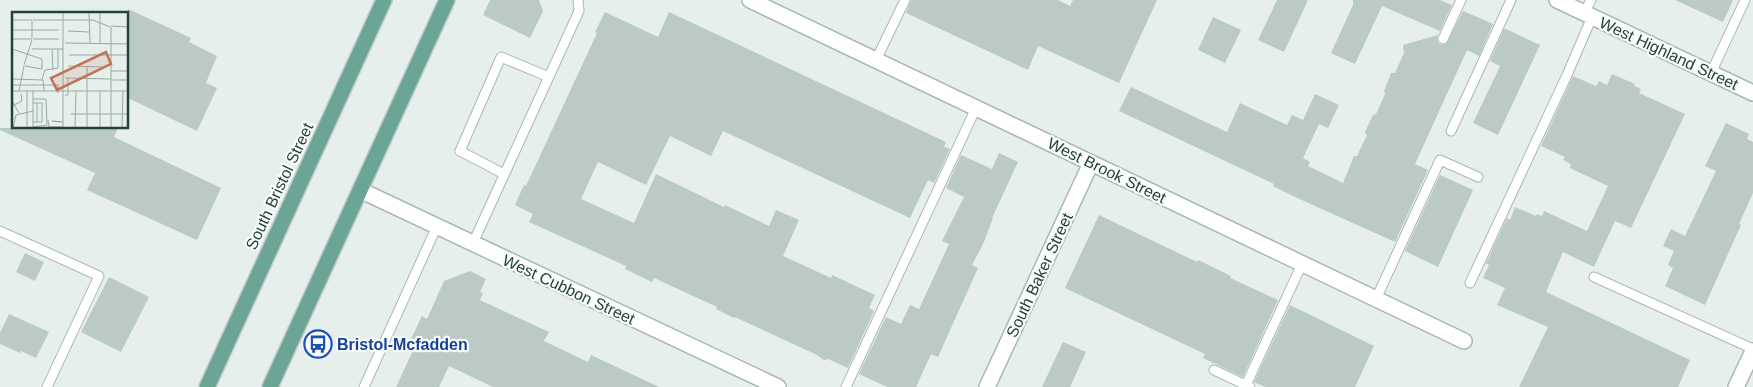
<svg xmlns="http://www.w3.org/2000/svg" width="1753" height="387" viewBox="0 0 1753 387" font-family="Arial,sans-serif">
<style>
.building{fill:#bbcac4}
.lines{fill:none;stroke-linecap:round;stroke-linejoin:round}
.service-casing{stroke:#a8b8b2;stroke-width:11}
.minor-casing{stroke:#a8b8b2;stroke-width:18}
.primary-casing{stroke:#c2cac8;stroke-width:18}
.service{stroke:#fff;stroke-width:9}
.minor{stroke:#fff;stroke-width:15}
.primary{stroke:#6aa596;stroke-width:15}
.labels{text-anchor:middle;stroke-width:4.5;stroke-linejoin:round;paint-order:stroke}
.street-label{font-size:16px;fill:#24423a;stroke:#f7fbf9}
.transit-label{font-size:16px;font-weight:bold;fill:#164399;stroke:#f7fbf9;text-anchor:start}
.inset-road{fill:none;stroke:#98aaa4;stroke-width:1}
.view{fill:#c07456;fill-opacity:0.15;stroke:#c07456;stroke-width:2.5}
.inset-edge{fill:none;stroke:#24423a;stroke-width:2.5}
</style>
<rect width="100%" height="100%" fill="#e6efeb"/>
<path class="building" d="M490 0H539L543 11 530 38 483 15Z
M911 0H1058L1070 6 1073 0H1157L1119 83 1038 46 1028 70 906 13Z
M1277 0H1308L1284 52 1258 40Z
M1353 0H1440L1452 5 1440 31 1382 6 1355 64 1331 53 1353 5Z
M1675 0H1733L1723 22Z
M128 9 191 38 189 42 217 56 206 83 217 88 197 131 128 98Z
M1463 11 1493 24 1479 56 1467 50 1415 164 1428 170 1395 242 1293 196 1273 186 1274 184 1119 111 1131 87 1227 132 1240 103 1287 125 1292 115 1303 120 1315 94 1339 105 1328 128 1319 124 1303 158 1310 162 1308 166 1343 183 1354 156H1357L1367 135 1365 132 1373 115 1376 114 1385 94 1384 91 1391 73H1395L1404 53 1403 45 1438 35 1437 39 1438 43 1441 45 1446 44Z
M605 12 658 37 669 12 946 142 944 147 950 149 934 183 928 180 910 218 723 131 711 156 670 136 646 185 598 162 581 199 634 223 656 174 724 207 725 205 769 226 776 210 799 220 783 256 831 278 832 275 875 295 869 308 874 311 848 368 828 359 824 360 817 355 735 317 734 318 716 309 717 307 654 278 652 282 625 269 626 266 529 222 533 214 515 205 524 185 526 186 597 33 595 32Z
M1213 17 1241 30 1225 63 1198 50Z
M1504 29H1506L1540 45 1498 135 1473 123 1500 66 1490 61Z
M1612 74 1635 84 1634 86 1641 89 1639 93 1685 114 1631 228 1615 221 1594 267 1563 252 1546 292 1690 360 1678 387H1519L1548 327 1497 305 1505 288 1483 278 1489 265 1486 263 1507 218 1510 220 1515 207 1536 216 1537 214 1542 216 1544 211 1587 231 1608 186 1570 168 1571 164 1563 160 1565 157 1541 146 1573 76 1596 86 1599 81 1607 85Z
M1726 123 1749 134 1747 139 1753 142V193L1739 224 1741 225 1705 305 1665 286 1673 268 1668 265 1674 251 1663 246 1671 229 1685 236 1716 171 1705 166Z
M0 128H118L114 137 221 188 197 240 87 190 95 173 0 130Z
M999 153 1018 162 992 218H993L984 242 972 265 978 268 938 357 931 354 916 387H887L859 374 886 317 901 324 910 305 919 309 949 244 942 241 964 197 946 188 961 155 992 169Z
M1440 175 1473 190 1438 267 1405 251Z
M1099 215 1197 262 1198 260 1231 276 1230 278 1278 300 1243 377 1203 358 1205 354 1065 288Z
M25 253 44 262 35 281 16 272Z
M470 271 486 279 480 292 483 293 480 300 549 332 544 341 588 362 591 355 659 387H493L449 366 439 387H396L416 344 410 341 422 316 427 319 444 281Z
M109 277 149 297 121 352 81 332Z
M1290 305 1374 346 1355 387H1265L1254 382Z
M9 314 49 332 36 358 21 351 20 353 0 344V333Z
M1063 342 1086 352 1070 387H1042Z"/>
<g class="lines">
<g class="service-casing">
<path id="service" d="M1584 13 1591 0
M1443 39 1461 0
M876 60 905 0
M1711 73 1745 0
M1451 131 1511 0
M504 174 460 151 501 57 549 77
M0 231 99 276 47 387
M473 243 579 11 578 0
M1594 277 1753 349
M1470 283 1567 75 1592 17
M1376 299 1440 160 1478 177
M1214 370 1250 387
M1246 385 1302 264
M364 387 437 226
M846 387 976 108"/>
</g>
<g class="minor-casing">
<path id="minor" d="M750 0 1464 341
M1557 0 1753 93
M360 190 778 387
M987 387 1091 163
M1736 387 1753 351"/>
</g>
<g class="primary-casing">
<path id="primary" d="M207 387 384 0
M270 387 447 0"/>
</g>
<use href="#service" class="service"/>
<use href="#minor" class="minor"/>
<use href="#primary" class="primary"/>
</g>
<defs>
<g id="bus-ring" transform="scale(1.4375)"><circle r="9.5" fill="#f7fbf9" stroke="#1a4fb4" stroke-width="1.5"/><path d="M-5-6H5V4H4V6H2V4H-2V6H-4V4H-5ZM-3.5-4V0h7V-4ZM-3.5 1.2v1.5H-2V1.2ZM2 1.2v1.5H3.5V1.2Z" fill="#1a4fb4"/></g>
</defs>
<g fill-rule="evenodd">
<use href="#bus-ring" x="318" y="344"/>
</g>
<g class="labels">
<g class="street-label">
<text transform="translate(1669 53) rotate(25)" y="6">West Highland Street</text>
<text transform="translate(1107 170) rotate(26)" y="6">West Brook Street</text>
<text transform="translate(279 186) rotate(-65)" y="6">South Bristol Street</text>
<text transform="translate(1039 275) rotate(-65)" y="6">South Baker Street</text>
<text transform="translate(569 289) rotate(25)" y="6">West Cubbon Street</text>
</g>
<g class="transit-label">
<text x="337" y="350">Bristol-Mcfadden</text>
</g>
</g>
<g transform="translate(12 12)">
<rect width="116" height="116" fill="#e6efeb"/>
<path class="inset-road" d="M51 0V116M77 0 78 31M0 8H20M21 8H81L98 15M20 9V26M99 14 117 15M0 18H47M56 19 77 20M0 27H20M21 27H47M53 31 117 32M88 31V0M0 37 30 47V57L13 54M20 37H51M40 37 41 58M57 43H117M12 53 20 28M56 54 90 55M99 59H117M53 66 99 67M0 67 31 68 32 79M30 67 33 58 46 56V37M99 68H117M0 73H46V81M0 79H117M0 79V89L7 101M7 79 12 54M15 79V116M21 79V115M53 83H56V66M21 87H34L35 113 21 115M21 91H30V110H21M25 91V110M0 94 10 89 9 82M59 102H117M36 108 37 115H51M48 110 40 109 51 110M1 116 4 103 21 99M63 116 64 79M75 116V55M88 116V79M99 116V15M110 116 111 79"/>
<path class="view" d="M94 40 99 52 45 78 39 66Z"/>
<rect width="116" height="116" class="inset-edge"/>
</g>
</svg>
